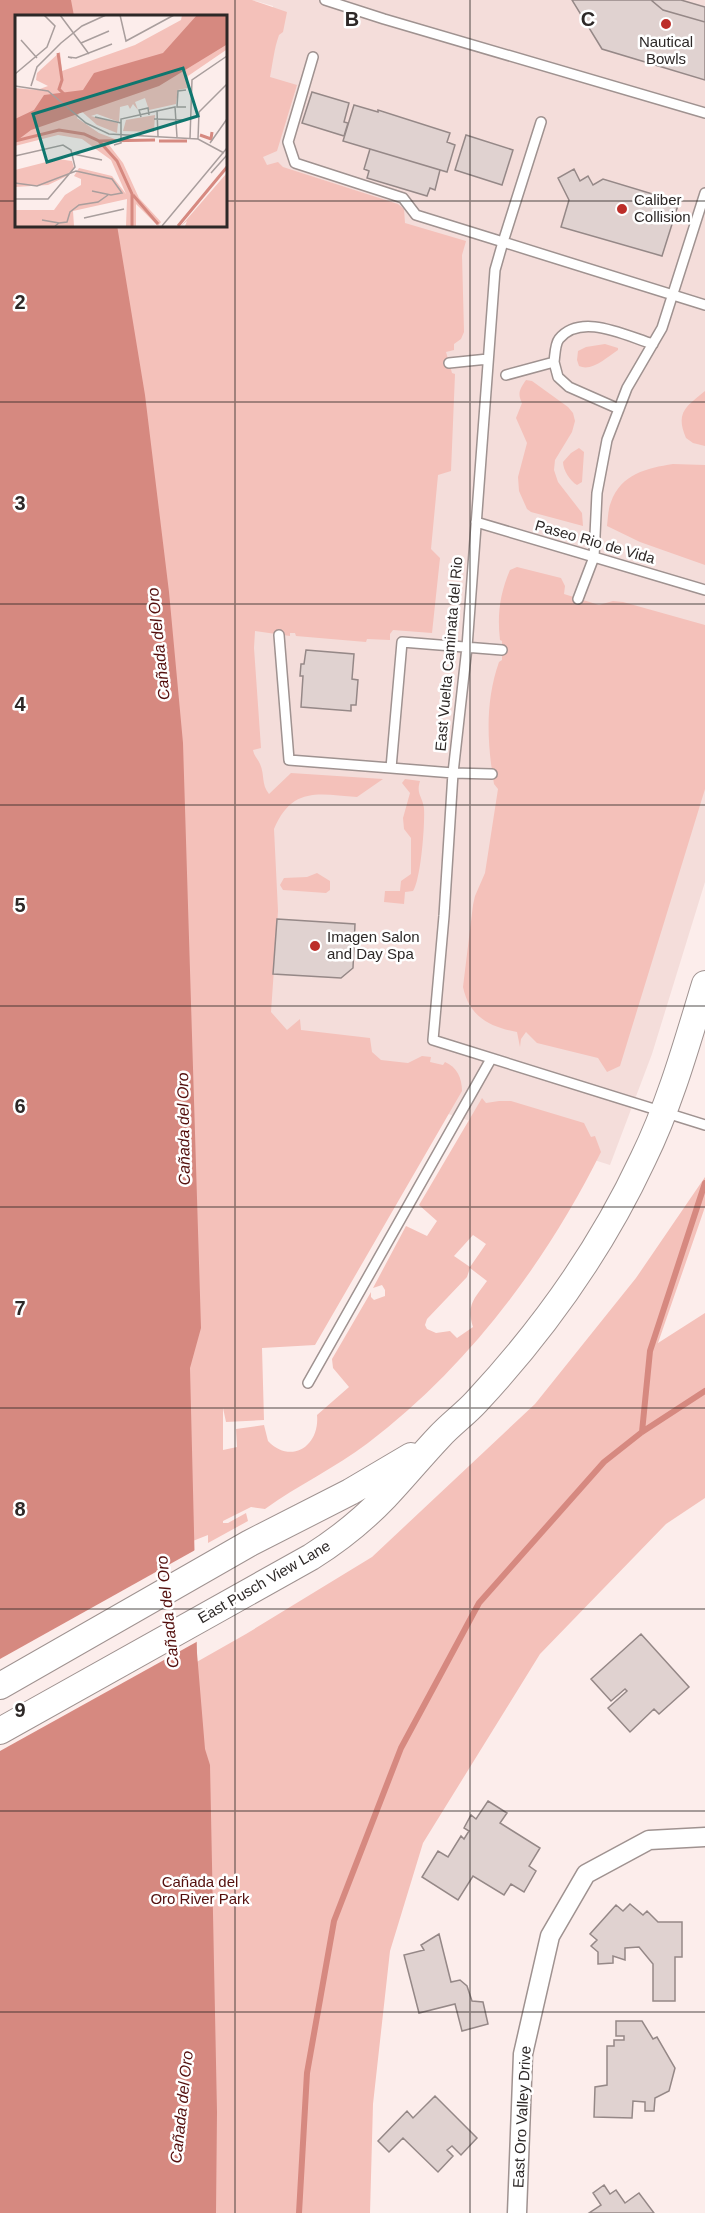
<svg xmlns="http://www.w3.org/2000/svg" width="705" height="2213" viewBox="0 0 705 2213" font-family="Helvetica,sans-serif">
<style>
.built{fill:#f4ddda}
.green{fill:#f4c1ba;fill-rule:evenodd}
.water{fill:#d68980}
.pier{fill:#fcedeb}
.lines{fill:none;stroke-linecap:round;stroke-linejoin:round}
.stream{stroke:#d68980;stroke-width:6}
.building{fill:#e0d2d0;stroke:#958887;stroke-width:1.5}
.lane-casing{stroke:#9f9290;stroke-width:12}
.street-casing{stroke:#9f9290;stroke-width:21}
.secondary-casing{stroke:#9f9290;stroke-width:28}
.lane{stroke:#fff;stroke-width:9}
.street{stroke:#fff;stroke-width:18}
.secondary{stroke:#fff;stroke-width:26}
.grid{fill:none;stroke:#2d2827;stroke-width:1.5;stroke-opacity:0.55}
.poi-dot{fill:#bc2e29;stroke:#fff;stroke-width:2}
.labels{text-anchor:middle;stroke-width:5;stroke-linejoin:round;paint-order:stroke}
.poi-label{font-size:15px;fill:#2d2827;stroke:#fff;text-anchor:start}
.street-label{font-size:15px;fill:#2d2827;stroke:#fff}
.park-label{font-size:15px;fill:#530e0c;stroke:#fff}
.water-label{font-size:16px;font-style:italic;fill:#540f0d;stroke:#fff}
.inset-river{fill:none;stroke:#d68980;stroke-width:3}
.inset-road{fill:none;stroke:#a99e9d;stroke-width:1.5}
.view{fill:#0f766e;fill-opacity:0.15;stroke:#0f766e;stroke-width:3}
.inset-edge{fill:none;stroke:#2d2827;stroke-width:3}
.grid-label{font-size:20px;text-anchor:middle;font-weight:bold;fill:#2d2827;stroke:#fff;stroke-width:5;stroke-linejoin:round;paint-order:stroke}
</style>
<rect width="100%" height="100%" fill="#fcedeb"/>
<path class="built" d="M252 0H705V882L652 1054 610 1165 249 1051 207 225H225L273 6Z"/>
<path class="green" d="M0 0H252L287 12 283 32 279 35C274 49 273 62 270 77L297 85 277 151 263 157 267 165 278 162 283 167 398 204 404 209 405 223 466 241 462 255 464 332 461 339 454 344V350L446 352 452 373 455 374 451 471 438 475 431 549 440 558 432 633 393 630 390 634V640L367 639 366 642 296 636 295 633H290V636L255 631 254 648 261 748 253 750C254 756 258 759 260 764 265 775 261 784 269 794L291 773 383 779 357 797C319 794 292 786 274 829L278 911 271 1012 287 1030 300 1019 301 1030 370 1038 372 1052 381 1060 408 1063 422 1056 431 1057 430 1062 443 1065 445 1062C457 1067 462 1078 462 1091L315 1345 262 1348 264 1420 226 1422 223 1408V1450L237 1447 236 1429 264 1425 268 1441C291 1465 320 1446 317 1415L349 1387 333 1368 332 1359 371 1292V1297L374 1300 385 1296V1290L382 1285 373 1288 406 1226 427 1236 437 1221 419 1205 482 1098 486 1103 499 1101H511L584 1123 591 1137 595 1136 601 1152C545 1264 468 1367 368 1443 335 1468 298 1485 265 1509L251 1507 223 1521V1523H228L246 1513 248 1521 208 1543V1535L170 1550 68 1735 246 1634 372 1557 535 1404 636 1278 705 1177V1207L658 1343 705 1313V1498L666 1524 540 1654 423 1843 390 1951 373 2104 370 2213H0ZM16 16H225V225H16ZM473 1235 486 1244 470 1267 454 1256ZM470 1268 487 1281C474 1299 466 1305 473 1327L457 1338 450 1331 436 1333 427 1329 425 1325 427 1319 467 1277Z
M605 344 618 348V350C607 357 592 372 579 366L577 360 578 351 586 347Z
M526 380 532 381 568 407 573 413 575 421 572 432 555 460 554 470 558 482 582 513 583 526 531 512 527 509 519 491 518 477 527 443 516 418 522 403C517 393 520 389 526 380Z
M705 391V446L693 443 686 438C675 412 686 407 705 391Z
M579 448 584 452 582 482 577 485C570 481 563 470 563 462L571 453Z
M673 464 705 465V565L640 542 607 526C608 518 608 509 611 502 621 474 647 468 673 464Z
M517 567 561 578 565 586 564 594 599 605 613 601 623 602 705 625V789L620 1066 607 1072 598 1058 537 1043 526 1032 521 1039 520 1047 517 1032C489 1027 469 1016 463 987L473 905 475 896 485 873 498 789 494 784C487 742 485 702 499 662L502 660V641L500 640C497 615 500 593 510 570Z
M405 779 420 781C416 794 422 795 424 808 425 824 421 879 413 891L405 892 404 904 384 902 385 891H400L401 881 411 874V838L404 829 403 818 410 793 402 783Z
M317 873 330 881V890L326 893 283 890 280 885 284 878 307 877Z"/>
<path class="water" d="M0 0H71L74 16H16V225H117L145 395 169 592 183 743 201 1328 190 1368 197 1653 205 1749 210 1765 217 2112 216 2213H0Z"/>
<path class="pier" d="M197 1549 200 1640 0 1751V1659Z"/>
<g class="lines">
<path class="stream" d="M642 1432 650 1351 705 1183
M299 2213 307 2073 334 1921 401 1748 479 1603 604 1462 642 1432 705 1391"/>
</g>
<path class="building" d="M572 0H651L663 10 705 22V80L602 49Z
M651 0H681L705 7V22L663 10Z
M312 92 349 103 344 122 348 123 344 136 302 123Z
M354 105 378 112V110L450 133 447 142 455 145 447 172 343 141Z
M466 135 513 150 502 185 455 170Z
M370 149 440 170 435 190 430 188 427 196 367 178 369 171 364 169Z
M574 169 580 181 588 176 593 185 603 179 679 202 662 256 561 227 569 200 558 178Z
M306 650 354 654 352 679 358 680 356 705H351V711L301 707 303 676H300L301 664H304Z
M277 919 355 924 353 968 341 978 273 974Z
M641 1634 689 1687 659 1714 654 1709 630 1732 608 1708 627 1691 625 1689 611 1701 591 1679Z
M488 1801 507 1813 500 1823 540 1848 529 1866 536 1871 524 1892 511 1884 504 1895 473 1876 458 1900 422 1877 438 1851 448 1857 461 1836 464 1839 469 1831 464 1828 471 1815 476 1819Z
M630 1904 643 1915 647 1911 658 1922H682V1957H675V2001H653V1964L639 1947 625 1948V1960L613 1956V1963L598 1964V1952L591 1946 597 1940 590 1934 616 1905 623 1911Z
M439 1934 451 1982 460 1980 467 1986 472 2001 483 2002 488 2024 462 2031 455 2004 419 2013 404 1955 424 1950 421 1945Z
M616 2021H642L653 2039 657 2037 675 2068 669 2091 655 2098 654 2111H645V2102L633 2101 632 2118 594 2117 595 2087 607 2085V2046H614V2040H624V2036H616Z
M435 2096 477 2138 461 2155 452 2146 447 2150 453 2156 438 2172 403 2138 389 2152 378 2141 407 2111 413 2118Z
M604 2185 610 2194 616 2190 625 2203 639 2193 654 2213H589L601 2205 593 2193Z"/>
<g class="lines">
<g class="lane-casing">
<path id="lane" d="M325 0 384 19 705 113
M313 57 288 142 295 163 403 198 416 215 503 242 541 122
M705 305 503 242 495 270 467 647 453 773 444 916 433 1040 705 1125
M554 362C555 355 555 344 559 339 581 312 626 336 653 344
M449 363 488 359
M506 375 554 362 558 377 569 387 619 409
M476 522 705 590
M578 599 594 557 597 493 607 440 627 388 662 328 705 193
M279 635 289 760 391 768
M492 774 453 773 391 768 402 642 502 650
M308 1383 491 1059"/>
</g>
<g class="street-casing">
<path id="street" d="M517 2213 523 2054 550 1936 586 1874 649 1840 705 1837"/>
</g>
<g class="secondary-casing">
<path id="secondary" d="M0 1686 250 1543 350 1492 411 1456
M0 1731 311 1557C338 1540 363 1520 385 1497 404 1477 421 1456 440 1436 451 1424 465 1414 476 1402 544 1329 601 1249 643 1159 670 1104 687 1043 705 984"/>
</g>
<use href="#lane" class="lane"/>
<use href="#street" class="street"/>
<use href="#secondary" class="secondary"/>
</g>
<path class="grid" d="M235 0V2213M470 0V2213M0 201H16M225 201H705M0 402H705M0 604H705M0 805H705M0 1006H705M0 1207H705M0 1408H705M0 1609H705M0 1811H705M0 2012H705"/>
<g class="poi-dot">
<circle cx="666" cy="24" r="6"/>
<circle cx="622" cy="209" r="6"/>
<circle cx="315" cy="946" r="6"/>
</g>
<g class="labels">
<g class="poi-label">
<text x="666" y="47" text-anchor="middle">Nautical<tspan x="666" dy="17">Bowls</tspan></text>
<text x="634" y="205">Caliber<tspan x="634" dy="17">Collision</tspan></text>
<text x="327" y="942">Imagen Salon<tspan x="327" dy="17">and Day Spa</tspan></text>
</g>
<g class="street-label">
<text transform="translate(595 542) rotate(16)" y="5">Paseo Rio de Vida</text>
<text transform="translate(449 654) rotate(-85)" y="5">East Vuelta Caminata del Rio</text>
<text transform="translate(264 1582) rotate(-30)" y="5">East Pusch View Lane</text>
<text transform="translate(522 2117) rotate(-87)" y="5">East Oro Valley Drive</text>
</g>
<g class="park-label">
<text x="200" y="1887">Cañada del<tspan x="200" dy="17">Oro River Park</tspan></text>
</g>
<g class="water-label">
<text transform="translate(158 644) rotate(-96)" y="6">Cañada del Oro</text>
<text transform="translate(183 1129) rotate(-91)" y="6">Cañada del Oro</text>
<text transform="translate(167 1612) rotate(-96)" y="6">Cañada del Oro</text>
<text transform="translate(181 2107) rotate(-84)" y="6">Cañada del Oro</text>
</g>
</g>
<g transform="translate(15 15)">
<rect width="212" height="212" fill="#fcedeb"/>
<path d="M167 0H211V35L173 61V73L163 75 161 89 134 95 130 83 120 87 123 95 118 89 115 94 113 90 105 92 104 107 82 99 76 101 103 108 102 118 82 110 65 95 62 103 84 118 105 126H91L108 148 124 183 146 207 143 211 121 189V211H111L112 184 58 196 59 211H0V195H39L50 180 66 170V164L59 161 64 153 97 161 111 179 96 145 67 124 43 120 0 131V73L22 75 33 71 21 65 22 58 45 37 47 56 120 30 166 5ZM140 100 139 117 108 116 111 105ZM43 144 57 146 59 153 52 161 33 170 0 172V155ZM211 159V211H170L172 206 166 211Z" fill="#f4c1ba"/>
<path d="M182 0H211V30L144 71 16 115 0 127V104L19 95 29 80 68 75 79 58 148 38Z" fill="#d68980"/>
<path class="inset-river" d="M43 38 47 65 44 74 49 79M185 120 196 124 197 117M0 126 44 115 69 119 84 126 102 146 117 179V211M84 126 140 125M144 126H172M118 180 143 209M163 211 212 152"/>
<path class="inset-road" d="M45 0 74 39M105 0 111 26 159 0M6 25 22 43M66 28 94 16M57 43 53 42 61 43 97 29M0 59 32 32 40 11 29 0M0 71 33 76 71 108 94 119 183 124 209 138M16 71 22 52 46 28 67 11 91 0M171 75 163 76 162 92H171M142 96 143 121M80 102 106 108M126 102 124 95 133 93 134 100M139 104 171 105M175 123 177 65 212 41M183 124 184 97 212 69M195 128 212 104M99 130 106 128V104L160 92 162 122M58 139 87 145M0 141 48 130 56 135 60 152 33 184H0M196 158 212 140M0 168 22 171 61 156 97 164 107 178 96 180 77 176M69 203 109 194M27 205 44 208 40 211M44 208 52 207 55 197 64 190 83 187 93 180M147 211 212 133"/>
<path class="view" d="M168 53 183 101 32 147 18 99Z"/>
<rect width="212" height="212" class="inset-edge"/>
</g>
<g class="grid-label">
<text x="352" y="26">B</text>
<text x="588" y="26">C</text>
<text x="20" y="309">2</text>
<text x="20" y="510">3</text>
<text x="20" y="711">4</text>
<text x="20" y="912">5</text>
<text x="20" y="1113">6</text>
<text x="20" y="1315">7</text>
<text x="20" y="1516">8</text>
<text x="20" y="1717">9</text>
</g>
</svg>
